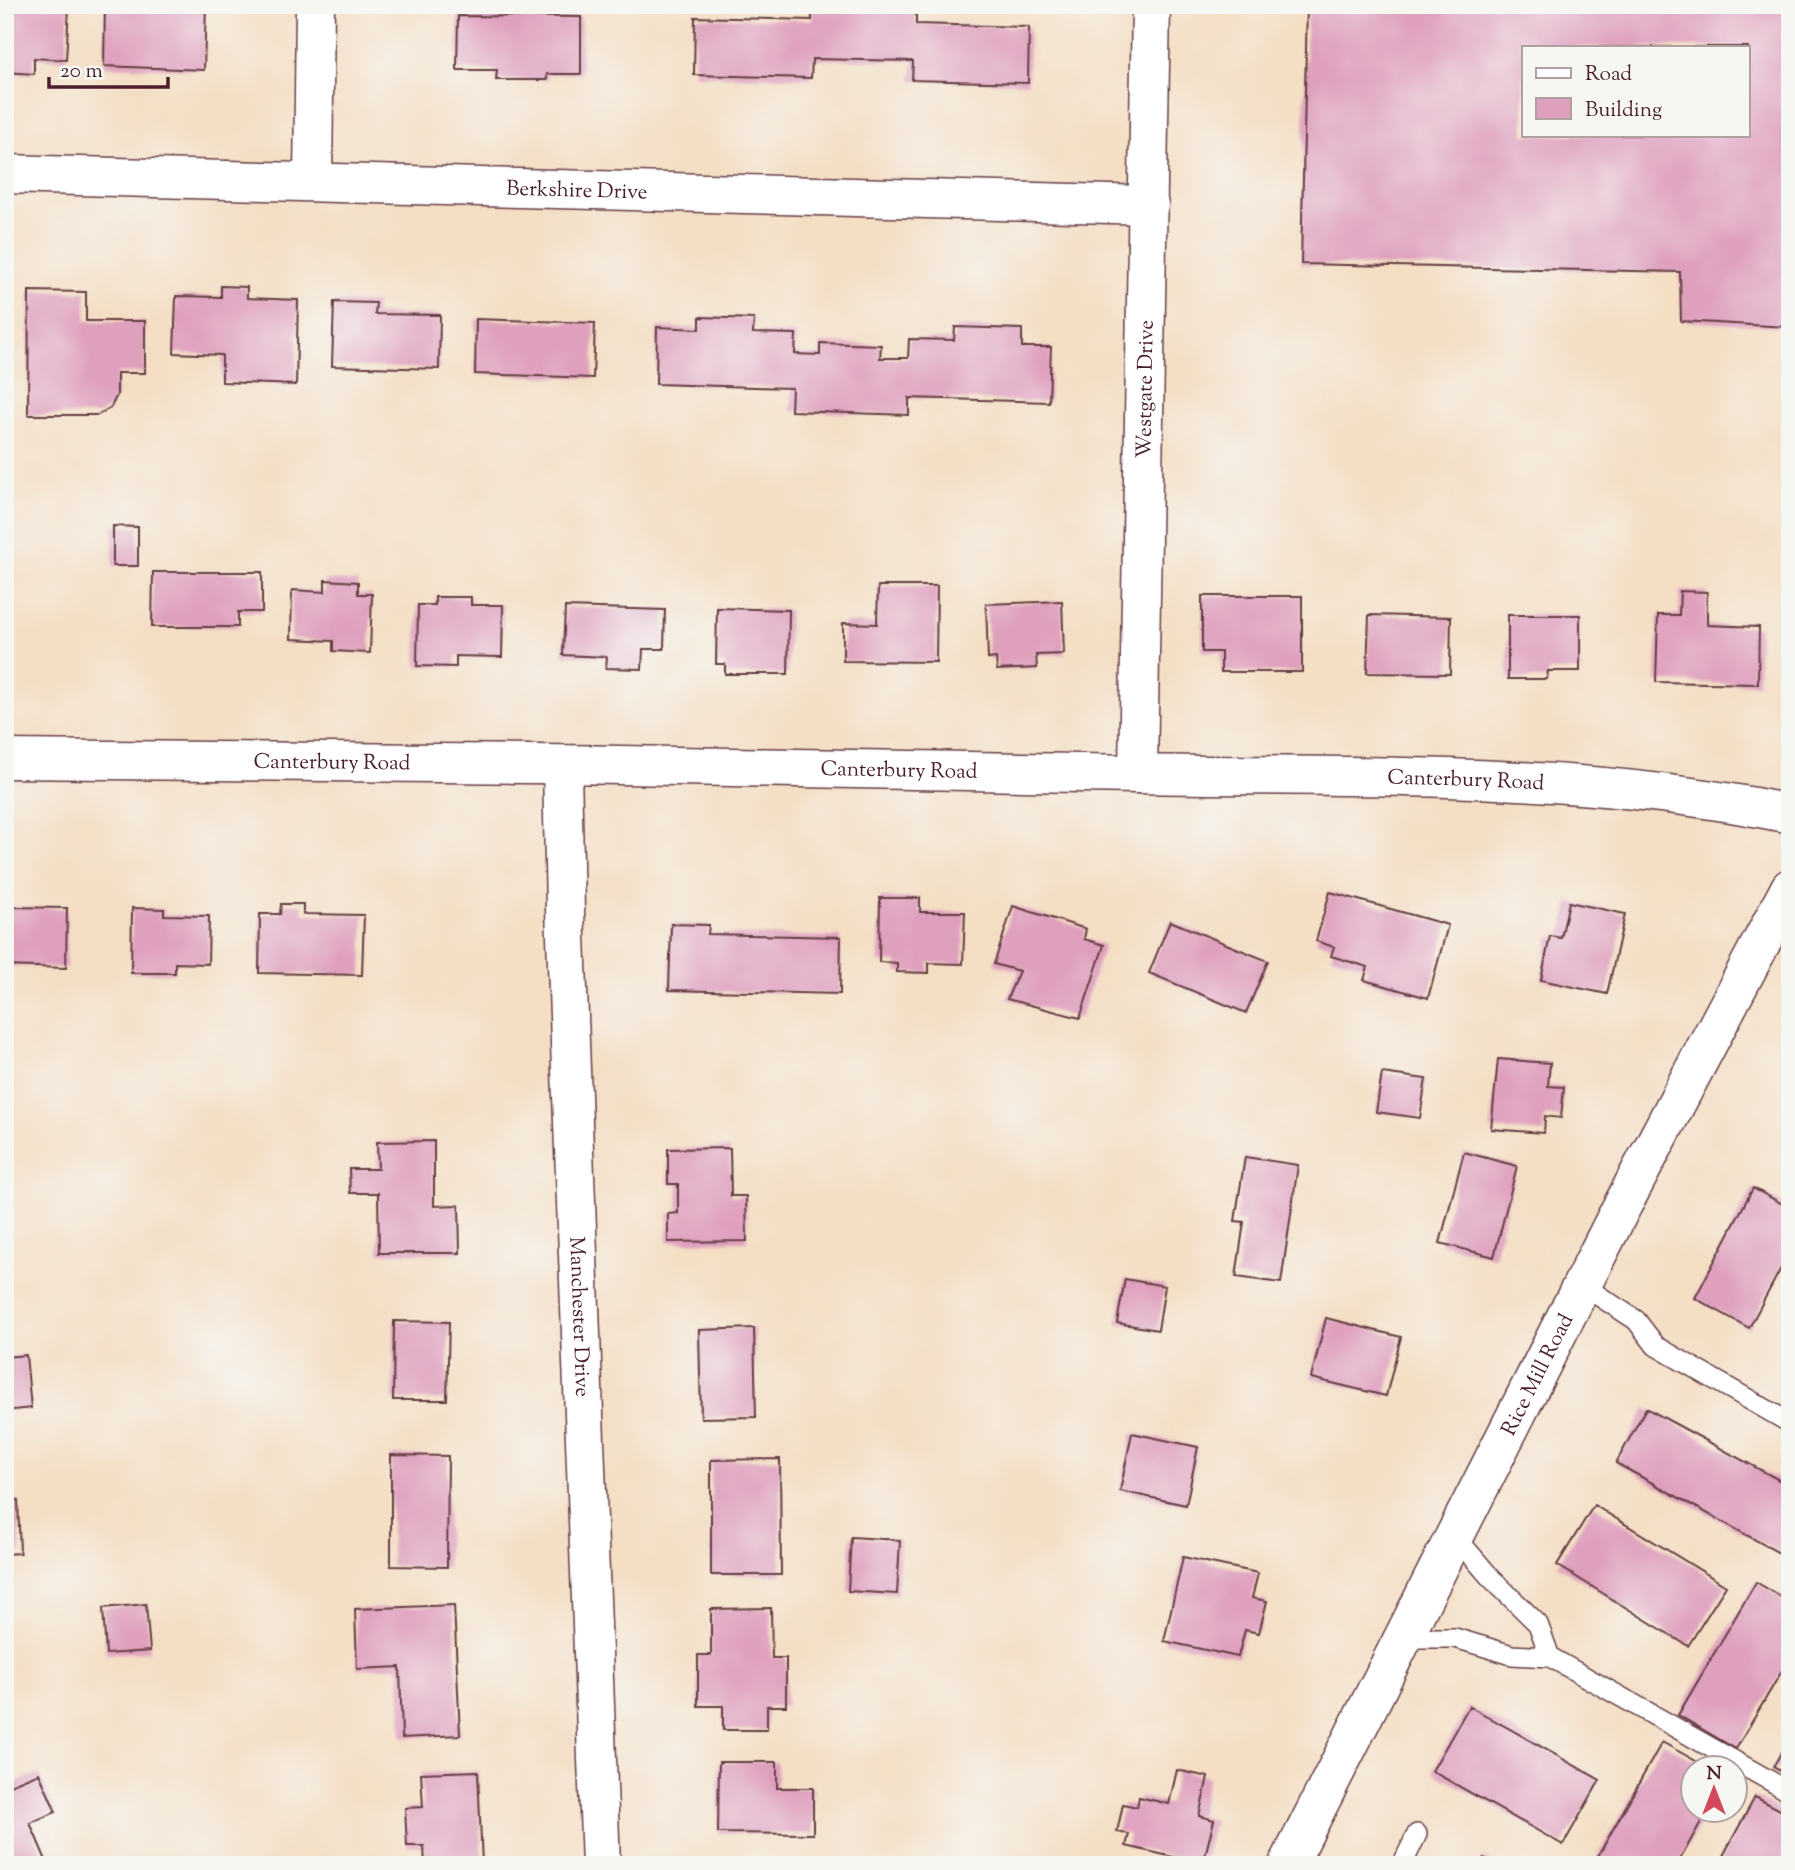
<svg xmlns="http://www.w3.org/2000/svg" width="1795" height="1870" viewBox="0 0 1795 1870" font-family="'Sorts Mill Goudy',serif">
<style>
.building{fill:#dfa0be;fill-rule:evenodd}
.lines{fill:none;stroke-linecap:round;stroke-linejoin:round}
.lane-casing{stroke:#643c42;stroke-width:22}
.street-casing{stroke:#643c42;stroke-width:41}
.lane{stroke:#fff;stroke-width:19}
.street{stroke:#fff;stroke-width:38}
.labels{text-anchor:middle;stroke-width:5;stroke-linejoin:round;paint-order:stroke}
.street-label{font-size:21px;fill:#4a1f2b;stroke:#f6f6f2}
</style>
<rect width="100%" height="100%" fill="#f6f6f2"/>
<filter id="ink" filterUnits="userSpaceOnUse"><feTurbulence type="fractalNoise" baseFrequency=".0143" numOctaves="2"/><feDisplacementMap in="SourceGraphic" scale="14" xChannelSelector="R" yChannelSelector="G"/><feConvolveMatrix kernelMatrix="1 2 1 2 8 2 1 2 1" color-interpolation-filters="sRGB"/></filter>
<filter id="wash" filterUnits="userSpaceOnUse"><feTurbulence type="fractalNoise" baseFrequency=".00686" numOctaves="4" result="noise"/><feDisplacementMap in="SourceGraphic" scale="28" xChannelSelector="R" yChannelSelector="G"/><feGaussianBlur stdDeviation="1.57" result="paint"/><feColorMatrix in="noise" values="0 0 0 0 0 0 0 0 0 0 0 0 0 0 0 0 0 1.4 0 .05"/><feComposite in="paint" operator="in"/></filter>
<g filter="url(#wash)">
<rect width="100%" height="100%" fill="#f4dec4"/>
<g id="blocks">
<path class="building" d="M5 5 69 7 66 60 34 58V74L5 72Z
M105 5H206L204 70 104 66Z
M812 5H916V24L1029 27 1028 83 912 80 913 61 812 59 811 78 694 75 695 17 812 20Z
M1307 5H1790V327L1681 321 1680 272 1301 264ZM1524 47H1748V135H1524Z
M458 16 581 17V74H547V80H496L497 70H457Z
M221 286 247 287V298L298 300 296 385 222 382V355L174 353 176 296 221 297Z
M29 291 86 292V321H145V373H117V395L111 407 98 415H28Z
M334 302 376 303 375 314 440 315 439 369 332 366Z
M700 317 754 319 753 333 796 334 795 354 820 355V343L881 345 880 358H908L909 339 954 340 955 327 1022 329V347H1051L1049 402 909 398V415L791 411 792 388 656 384 657 327 700 329Z
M476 319 595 323 593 378 475 374Z
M113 526 138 527V566H113Z
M153 572H262V612H238V627H152Z
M325 580 358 582V594H372L370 653 333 651V641L291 639 292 590 325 592Z
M878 586H937L936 662 843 661V623L877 624Z
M1680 591 1707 592V625L1759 627 1758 684 1656 682 1658 615H1679Z
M1202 596H1302V672H1221V652H1202Z
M435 597H471V605H503L502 657 456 656V667L417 666 418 605H435Z
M1062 601 1064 654 1036 655 1037 668 997 670 996 658 988 659 986 604Z
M565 607 665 610 664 649H643L642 669 606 668 607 657 563 655Z
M717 608 789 610 788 674H725V664H716Z
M1369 615 1451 617 1450 674 1367 673Z
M1508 615H1580V671H1548L1547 679H1508Z
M1330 892 1448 925 1428 998 1364 980 1368 967 1331 956 1334 947 1316 941Z
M880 898H920V912H965L963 964 929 963V973L897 972V963L879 962Z
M1569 902 1625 914 1607 994 1541 980 1550 936 1561 938Z
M281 904H303V914L364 915 362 975 259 973 260 914H280Z
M1013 906 1086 929 1084 939 1104 945 1080 1018 1007 999 1019 971 994 964Z
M5 907 67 908 66 968 5 966Z
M132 908 164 909V915L209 916 208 964 175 963V973H131Z
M1170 921 1268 961 1246 1013 1149 973Z
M671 924 709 925 708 934 841 937 840 994 669 990Z
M1498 1059 1550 1063 1548 1086 1564 1087 1561 1118 1545 1116 1544 1133 1491 1129Z
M1382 1073 1426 1079 1420 1118 1376 1112Z
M434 1141V1206L459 1205 460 1253H379L378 1193H350L349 1169H378L377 1142Z
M730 1148 731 1196H746L747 1241 668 1242V1214L678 1213V1184H668V1149Z
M1464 1152 1517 1166 1494 1257 1440 1243Z
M1245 1157 1298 1165 1281 1283 1236 1277 1244 1222 1235 1221Z
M1753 1188 1790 1208V1258L1787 1257 1749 1328 1695 1298Z
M1125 1279 1165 1286 1158 1330 1117 1323Z
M1326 1318 1401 1337 1386 1396 1311 1378Z
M394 1321 449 1322 447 1400H393Z
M754 1328 756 1417 701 1418 699 1330Z
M26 1355 31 1408 5 1411V1357Z
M1646 1408 1790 1486V1559L1616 1463Z
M1132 1433 1198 1447 1186 1505 1120 1491Z
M391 1455 448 1456 447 1567 391 1566Z
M780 1459 781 1575H711V1460Z
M5 1500H18L20 1553 5 1554Z
M1594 1505 1726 1586 1688 1646 1557 1565Z
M851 1537 900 1540 897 1594 848 1591Z
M1183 1557 1258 1573 1252 1598 1267 1601 1259 1633 1245 1630 1238 1657 1164 1641Z
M1756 1582 1790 1602V1657L1736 1749 1678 1715Z
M146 1604 150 1651 106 1654 103 1608Z
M454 1605 460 1735 402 1738 400 1667 357 1669 355 1609Z
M771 1608 772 1658H786V1706H767V1730H723V1706H698V1655H711V1609Z
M1469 1706 1600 1780 1563 1845 1432 1771Z
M1790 1737V1776L1773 1767Z
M1662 1742 1710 1769H1694V1811H1707L1677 1865H1593Z
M719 1762H777V1788H813V1834L718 1833Z
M1177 1770 1208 1777 1199 1816 1214 1820 1203 1864 1126 1846 1129 1834 1117 1832 1123 1804 1137 1807 1139 1797 1169 1804Z
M478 1771 482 1865H425L424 1846H407L405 1808 423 1807 421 1773Z
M39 1773 56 1812 30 1823 48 1865H5V1787Z
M1755 1797 1790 1815V1865H1718Z
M1484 1858 1495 1865H1480Z"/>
</g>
</g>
<g filter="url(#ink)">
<use href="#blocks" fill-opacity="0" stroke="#643c42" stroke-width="2"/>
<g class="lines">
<g class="lane-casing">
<path id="lane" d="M1582 1285 1636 1320 1656 1346 1790 1423
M1403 1638H1455L1512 1655 1550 1657 1538 1624 1490 1577 1455 1536
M1550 1657 1790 1792
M1402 1865 1417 1834"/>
</g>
<g class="street-casing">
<g id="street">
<path id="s1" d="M5 174 1149 205"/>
<path d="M313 182 315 5"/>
<path id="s2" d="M5 759C382 761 760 766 1137 774 1354 778 1576 769 1790 814"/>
<path id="s3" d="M562 767 565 910 601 1865"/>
<path id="s4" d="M1138 774 1151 5"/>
<path id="s5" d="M1288 1865 1620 1210 1790 888"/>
</g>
</g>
<use href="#lane" class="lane"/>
<use href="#street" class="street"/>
</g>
</g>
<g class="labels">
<g class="street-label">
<text dy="7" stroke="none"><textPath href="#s1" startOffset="572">Berkshire Drive</textPath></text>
<text dy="7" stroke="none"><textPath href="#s4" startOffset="385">Westgate Drive</textPath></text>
<text dy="7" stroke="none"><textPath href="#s2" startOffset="327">Canterbury Road</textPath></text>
<text dy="7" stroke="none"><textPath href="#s2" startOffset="894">Canterbury Road</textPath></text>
<text dy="7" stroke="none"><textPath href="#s2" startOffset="1461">Canterbury Road</textPath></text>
<text dy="7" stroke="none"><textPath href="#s3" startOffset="550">Manchester Drive</textPath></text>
<text dy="7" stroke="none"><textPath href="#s5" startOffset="550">Rice Mill Road</textPath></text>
</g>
</g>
<rect width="1795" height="1870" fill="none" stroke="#f6f6f2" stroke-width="28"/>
<rect x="1522" y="46" width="228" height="91" fill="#f6f6f2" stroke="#b1a0a2" stroke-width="2"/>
<rect x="1536" y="68" width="35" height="10" fill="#ffffff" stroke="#b1a0a2" stroke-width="2"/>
<text x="1585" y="80" font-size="21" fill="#4a1f2b">Road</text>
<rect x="1536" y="98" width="35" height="21" fill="#dfa0be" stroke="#b1a0a2" stroke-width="2"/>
<text x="1585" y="116" font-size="21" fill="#4a1f2b">Building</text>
<g transform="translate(1714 1789)"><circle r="33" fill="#f6f6f2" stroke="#b1a0a2" stroke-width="2"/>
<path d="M0-5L12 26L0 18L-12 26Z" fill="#d1495b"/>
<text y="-10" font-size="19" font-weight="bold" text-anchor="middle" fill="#4a1f2b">N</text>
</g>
<path d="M49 77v10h119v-10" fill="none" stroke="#4a1f2b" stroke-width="3.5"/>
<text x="60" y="77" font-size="21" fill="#4a1f2b" stroke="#f6f6f2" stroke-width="5" paint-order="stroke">20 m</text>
</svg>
